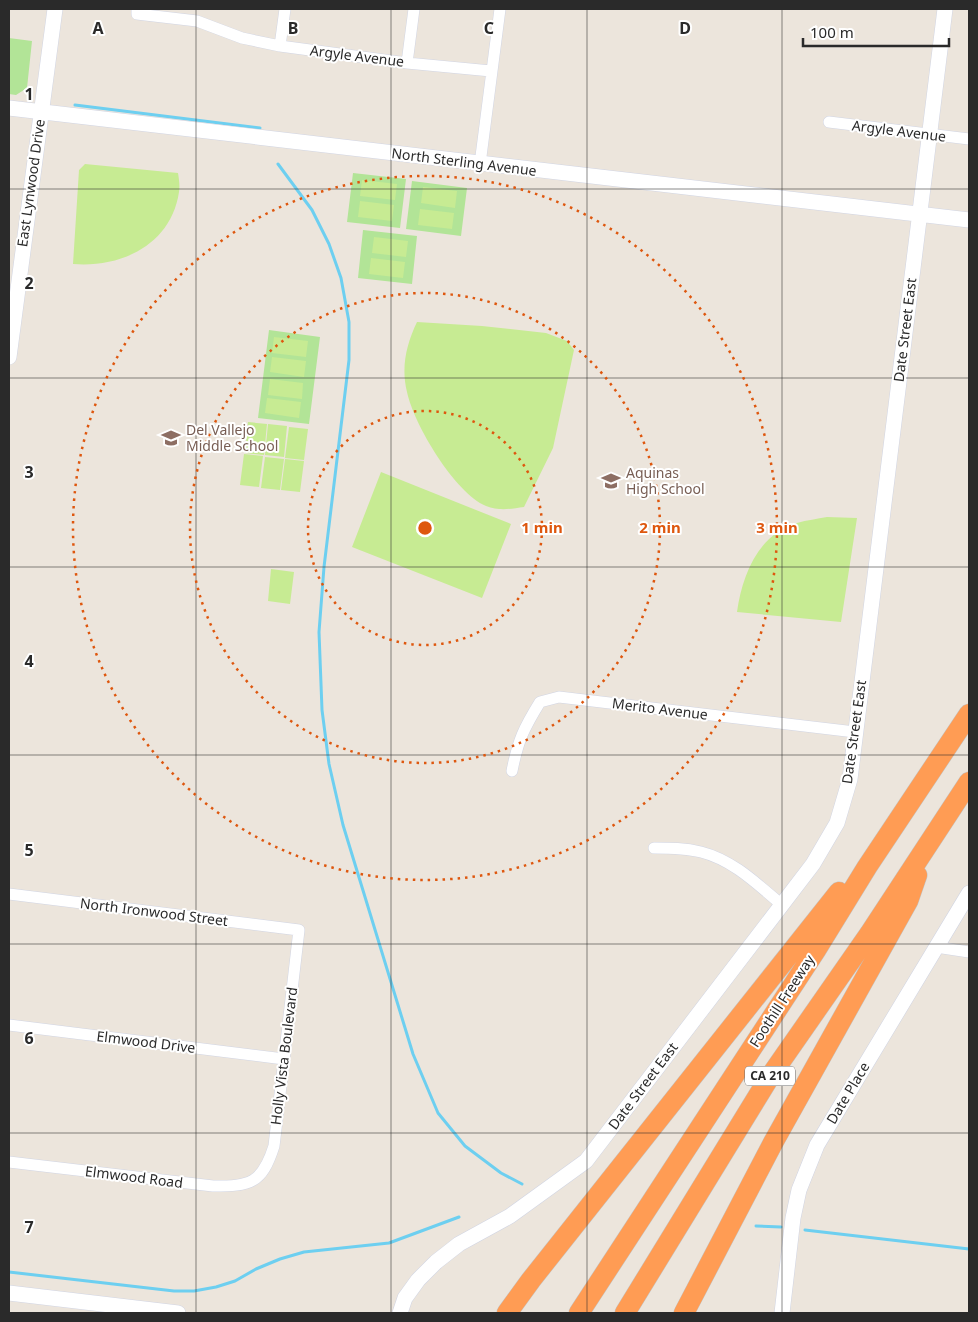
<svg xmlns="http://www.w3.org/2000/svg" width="978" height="1322" viewBox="0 0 978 1322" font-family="'Noto Sans',sans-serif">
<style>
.green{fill:#b2e497}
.pitch{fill:#c7eb93}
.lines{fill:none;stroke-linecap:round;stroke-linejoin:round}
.stream{stroke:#6dcff0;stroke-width:3}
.street-casing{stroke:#d1d5e3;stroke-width:12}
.secondary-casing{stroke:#d1d5e3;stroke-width:16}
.highway-casing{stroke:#c3c3c3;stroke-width:21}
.street{stroke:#fff;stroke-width:11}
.secondary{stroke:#fff;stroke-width:15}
.highway{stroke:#ff9c54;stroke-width:20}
.grid{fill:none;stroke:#2a2a2a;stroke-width:1;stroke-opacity:0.55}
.ring{fill:none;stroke:#de570e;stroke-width:2.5;stroke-dasharray:2.5 5}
.labels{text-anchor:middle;stroke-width:4;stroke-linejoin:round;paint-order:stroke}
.shield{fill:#fff;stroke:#6a6a6a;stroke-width:1}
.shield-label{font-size:12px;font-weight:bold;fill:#2a2a2a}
.street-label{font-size:14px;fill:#2a2a2a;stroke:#fff}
.education-label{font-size:14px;fill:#785e54;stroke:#fff;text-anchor:start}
.grid-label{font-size:16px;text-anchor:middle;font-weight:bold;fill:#2a2a2a;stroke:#fff;stroke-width:4;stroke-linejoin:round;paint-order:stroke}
.centre{fill:#de570e;stroke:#fff;stroke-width:2.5}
.ring-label{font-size:15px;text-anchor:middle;font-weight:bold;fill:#de570e;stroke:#fff;stroke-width:4;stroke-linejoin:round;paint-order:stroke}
</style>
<rect width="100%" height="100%" fill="#ece5dc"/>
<path class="green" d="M9 38 32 41 27 88 16 95 9 94Z
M353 173 406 179 400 228 347 222Z
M412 181 467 188 461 236 406 229Z
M363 230 417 236 412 284 358 278Z
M269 330 320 337 309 424 258 418Z"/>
<path class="pitch" d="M85 164 178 173C179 179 180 186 179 192 171 245 121 268 73 264L79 170Z
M362 180 397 184 395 200 360 196Z
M423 187 457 191 455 208 421 203Z
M360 201 394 205 392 221 358 217Z
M420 209 454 213 452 229 418 225Z
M374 237 408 241 406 257 372 253Z
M371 258 405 262 403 278 369 274Z
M417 322 482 326 546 333 567 341 574 350 553 448 524 507C510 509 499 511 486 506 455 493 414 425 407 392 401 368 406 345 417 322Z
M274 337 308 341 306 357 272 353Z
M272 357 306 361 304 377 270 372Z
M270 379 303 383 302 399 268 395Z
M267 398 301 402 299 418 265 413Z
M248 422 267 424 264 455 245 453Z
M268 424 287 426 284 457 265 455Z
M289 427 308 429 304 460 285 458Z
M244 454 263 456 259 487 240 485Z
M265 457 284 459 280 490 261 488Z
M285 459 304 461 300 492 281 490Z
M381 472 511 524 482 598 352 547Z
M827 517 857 518 841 622 737 612C742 576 758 534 797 523 807 520 817 519 827 517Z
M271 569 294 572 290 604 268 601Z"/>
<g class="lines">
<path class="stream" d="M75 105 260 128
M278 164 312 210 329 244 341 278 349 322V360L324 567 319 632 322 710 329 764 343 825 413 1054 438 1113 465 1146 501 1173 522 1184
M756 1226 781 1227
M805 1230 969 1249
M9 1272 174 1291H194L216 1287 235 1281 256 1269 280 1259 304 1252 389 1243 459 1217"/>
<g class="street-casing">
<path id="street" d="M137 9V14L197 21 242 38 280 46 407 63 491 71
M280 46 285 9
M407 63 414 9
M829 122 969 139
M480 164 500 9
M512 771C518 740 524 728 540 702L559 697 855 732
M654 848C670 848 685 848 701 852 733 860 757 884 782 905
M9 894 299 930 274 1146C262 1184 250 1186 213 1186L9 1162
M936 947 969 952
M9 1025 284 1059"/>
</g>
<g class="secondary-casing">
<path id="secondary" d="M9 108 969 220
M9 357 55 9
M9 1293 178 1313
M400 1313 405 1298 418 1280 436 1262 459 1244 510 1216 586 1161 813 864 837 823 850 779 945 9
M782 1313 793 1218 799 1190 817 1145 969 893"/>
</g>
<g class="highway-casing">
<path id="highway" d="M507 1313 531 1280 839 892
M579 1313 816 950 867 867 969 714
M625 1313 769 1078 870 933 969 782
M684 1313 774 1141 908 901 917 875"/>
</g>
<use href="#street" class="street"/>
<use href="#secondary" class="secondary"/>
<use href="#highway" class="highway"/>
</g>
<path class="grid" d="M196 9V1313M391 9V1313M587 9V1313M782 9V1313M9 189H969M9 378H969M9 567H969M9 755H969M9 944H969M9 1133H969"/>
<g class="ring">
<circle cx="425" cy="528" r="117"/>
<circle cx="425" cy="528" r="235"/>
<circle cx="425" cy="528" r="352"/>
</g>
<defs>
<g id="school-bare" transform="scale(1.5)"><path d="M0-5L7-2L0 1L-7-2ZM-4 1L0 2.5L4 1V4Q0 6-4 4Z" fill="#8d6e63" stroke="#fff" stroke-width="2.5" paint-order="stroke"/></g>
</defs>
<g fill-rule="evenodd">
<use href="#school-bare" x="171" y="438"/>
<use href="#school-bare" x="611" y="481"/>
</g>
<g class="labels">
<rect class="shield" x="745" y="1066.5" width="50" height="19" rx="4"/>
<g class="shield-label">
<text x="770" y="1080">CA 210</text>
</g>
<g class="street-label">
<text transform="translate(357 56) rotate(7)" y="5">Argyle Avenue</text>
<text transform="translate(899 131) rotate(7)" y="5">Argyle Avenue</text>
<text transform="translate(464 162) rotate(7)" y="5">North Sterling Avenue</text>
<text transform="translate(31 183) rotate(-82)" y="5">East Lynwood Drive</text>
<text transform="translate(905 330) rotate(-83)" y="5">Date Street East</text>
<text transform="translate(660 709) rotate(7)" y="5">Merito Avenue</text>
<text transform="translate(854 732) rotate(-82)" y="5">Date Street East</text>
<text transform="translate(154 912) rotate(7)" y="5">North Ironwood Street</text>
<text transform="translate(782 1001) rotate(-57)" y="5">Foothill Freeway</text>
<text transform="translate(146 1042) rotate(7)" y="5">Elmwood Drive</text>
<text transform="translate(284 1056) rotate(-83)" y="5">Holly Vista Boulevard</text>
<text transform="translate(643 1086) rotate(-53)" y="5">Date Street East</text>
<text transform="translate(848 1093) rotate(-59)" y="5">Date Place</text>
<text transform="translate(134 1177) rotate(7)" y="5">Elmwood Road</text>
</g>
<g class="education-label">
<text x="186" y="435">Del Vallejo<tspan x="186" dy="16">Middle School</tspan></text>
<text x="626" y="478">Aquinas<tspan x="626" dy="16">High School</tspan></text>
</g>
</g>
<g class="grid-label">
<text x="98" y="34">A</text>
<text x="293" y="34">B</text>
<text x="489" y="34">C</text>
<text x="685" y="34">D</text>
<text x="29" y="100">1</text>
<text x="29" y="289">2</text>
<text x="29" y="478">3</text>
<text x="29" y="667">4</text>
<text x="29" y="856">5</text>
<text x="29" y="1044">6</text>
<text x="29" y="1233">7</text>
</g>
<circle cx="425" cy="528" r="8" class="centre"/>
<g class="ring-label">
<text x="542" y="533">1 min</text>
<text x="660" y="533">2 min</text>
<text x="777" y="533">3 min</text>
</g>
<rect width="978" height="1322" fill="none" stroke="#2a2a2a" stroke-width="20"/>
<path d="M803 38v8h146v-8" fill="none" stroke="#2a2a2a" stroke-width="2.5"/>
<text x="810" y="38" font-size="15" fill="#2a2a2a" stroke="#ffffff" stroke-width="4" paint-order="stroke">100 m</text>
</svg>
